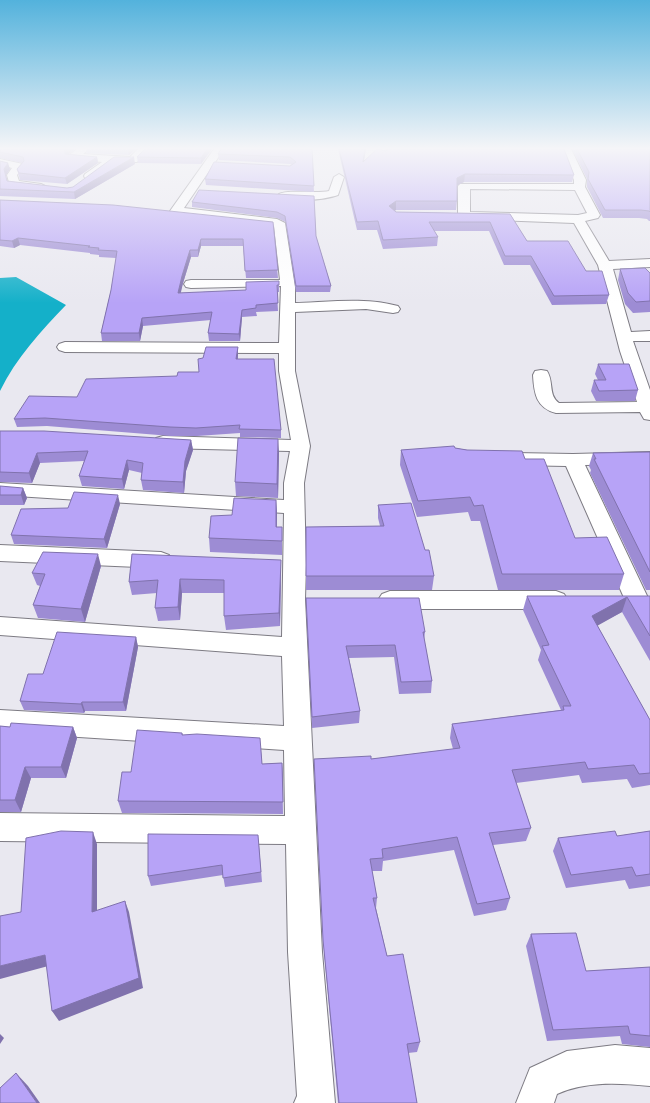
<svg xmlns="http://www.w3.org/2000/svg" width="650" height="1103" viewBox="0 0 650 1103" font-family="'DejaVu Sans',sans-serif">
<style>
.water{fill:#14b0c9}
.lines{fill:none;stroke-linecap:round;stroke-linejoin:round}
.street-casing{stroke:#7d7b83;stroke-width:2}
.street{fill:#fff;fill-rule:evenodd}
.wall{fill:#9d8cd4}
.shaded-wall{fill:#8072ad}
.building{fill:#b7a3f7;stroke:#8072ad}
</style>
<rect width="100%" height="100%" fill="#e9e8f0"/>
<path class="water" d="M16 277 66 305C41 331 16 358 0 391V278Z"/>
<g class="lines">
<g class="street-casing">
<path id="street" d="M77 149H89L83 154 130 157 138 149H149L137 162H115L89 179 85 178 84 176 85 174 102 162 68 159 67 157Z
M214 149H224L184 208 277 219 285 223 295 287V303C329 302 365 297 398 306L400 309 398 312 393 313 366 309 295 312V371L310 446 304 483 306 565 305 599 322 952 335 1103H294L297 1096 288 952 286 844 0 841V813L285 816 284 750 0 732V710L284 726 282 656 0 635V617L282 637 284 513 0 495V483L284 500V483L290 451 163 448 156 446 154 442 156 438 163 436 291 440 279 371V353L65 352 59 350 57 347 59 344 65 342 279 343 281 286 191 288 186 287 184 284 186 281 191 280H280L274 226 176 215 170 211Z
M561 149H571L586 180 585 187 600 215 598 218 585 221 609 261 650 259V267L613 269 631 332 650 331V341H633L650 390V420L644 419 640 412 556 413C536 408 534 393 533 375L535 371 541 370 547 371C554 382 548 395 559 403L637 402 620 351 598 265 574 223 464 219 458 215V186L460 184H574V180ZM470 189 575 190 587 213 578 215 470 212Z
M0 159 23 164 24 166 17 175 19 181 41 184 47 187 41 190 10 186 7 175 12 168 0 165Z
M339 174 344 177 338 195C327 199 286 205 278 195 283 189 318 194 329 191L334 177Z
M650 452V464L585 465 649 600 645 606 637 609 629 606 625 600 566 466 514 465 507 463 504 459 507 455 514 453 573 454Z
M0 545 161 552 169 555 172 560 169 565 161 568 0 561Z
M390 591H556L564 594 568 600 564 606 556 609H390L382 606 378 600 382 594Z
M615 1045 650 1048V1086C619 1083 586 1081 557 1094L554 1103H516L530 1068 567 1051Z"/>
</g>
<use href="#street" class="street"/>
</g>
<path class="wall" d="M0 149H75L68 154 97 157 98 163 67 184 20 180 17 169 22 163 0 158Z
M86 149H136L129 155 87 153Z
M145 149H212L201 164 138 163 137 157Z
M312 149 314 192 206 185 205 179 290 166 292 165 290 164 219 160 218 154Z
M338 149H366L364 161 386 150 384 149H564L574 175 572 182H464L457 185V201L456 210H396L394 211 396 212 510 214 527 241 586 271 609 295 606 304 552 305 530 265H504L489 231H434L438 237 437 246 383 249 377 230H357Z
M572 149H650V221H649L647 219 639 218H603L587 187V179Z
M0 161 10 169 6 175 7 181 67 188 73 187 135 164 75 199 0 196Z
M314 196 316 236 331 286 330 292H296L286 222 277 218 192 207V202Z
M0 200 273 222 278 278H246L243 246H201L198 257H191L180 293 246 290 279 281V292H277L278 311 256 312 257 316 242 317 240 341H209L208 333 211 320 143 326 140 341H102L101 333 111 290 116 258 99 257V255L90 254V253L20 245 14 248 0 246Z
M620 269 650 273V312L633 313 625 304 618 280Z
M238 347V359L281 430V438L240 437V433L197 436H171L47 426 17 427 14 419 77 397 199 372 203 358Z
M598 364 638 390 635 401H596L591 391 594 380H598L595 374Z
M0 431 191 440 193 450 186 471 184 493 143 490 141 480 142 473 129 470 124 489 82 486 79 476 84 461 40 463 32 483 0 482Z
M455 448 525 459 575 538 624 574 619 590H498L480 521H471L468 512 417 517 400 465 401 450Z
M279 452 278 498 236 496 235 482Z
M650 452V590H646L590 473 591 470 589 466 593 453Z
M23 488 27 498 24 505H0V495Z
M276 500 277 514V527H282V555L210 552 209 538 232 515Z
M120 504 107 548 14 544 11 535 68 508Z
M378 505 434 576 432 590H306V527L380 526 378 518Z
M132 554 281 573 280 626 226 630 224 616V593H182L180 620 158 621 155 608 157 593 132 595 129 582Z
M101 566 85 622 38 618 33 605 40 586 37 585 32 573Z
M527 596H650V661L622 612 597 625 650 720V785L632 788 627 779 582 783 579 775 516 783 531 828 526 841 493 845 510 898 506 910 474 916 454 850 383 861 382 871H372L377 898 376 908 387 956 420 1042 417 1052 408 1053 417 1103H338L324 952 314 759H371L453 749 450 738 452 724 561 710 538 660 541 650 523 610Z
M306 598 425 632 424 640 432 681 431 693 399 694 394 657 349 658 360 711 359 723 312 728Z
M136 637 138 647 126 711H85L84 713 24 710 20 701 43 674Z
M0 726 10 727H73L77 738 66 778H31L21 812H0Z
M182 733 183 735 261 750 262 764 282 763 283 814 122 813 118 801 131 772Z
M650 831V886L629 889 625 880 566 888 553 851 558 838 617 836Z
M259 845 262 882 225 887 223 875 151 886 148 876Z
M531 934 586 971 650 967V1047L622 1044 620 1036 547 1041 526 946Z"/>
<path class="shaded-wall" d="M66 149H75L66 156 65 150Z
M128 149H136L129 155Z
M207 149H212L201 164V158Z
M365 149H366L362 170 363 162Z
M97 157 98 163 67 184 65 178Z
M134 157 135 164 75 199 74 192Z
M8 163 10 169 6 175 4 169Z
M465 174 464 182 456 186 457 178Z
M396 201V210L389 215V206Z
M18 238 20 245 14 248 12 241Z
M201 239V246L198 257V250Z
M190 250 191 257 183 283 179 301 178 293 182 276Z
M242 310V317L240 341 239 334Z
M142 318 143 326 140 341 139 333Z
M238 347V354L237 367 236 359Z
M278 439 279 452 278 498 277 484Z
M191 440 193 450 186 471 184 493 183 482 185 461Z
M37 453 40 463 32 483 29 473Z
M127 460 129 470 124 489 122 479Z
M23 488 27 498 24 505 21 495Z
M118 495 120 504 107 548 104 539Z
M276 500 277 514 276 541Z
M98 554 101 566 85 622 81 609Z
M281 560V573L280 626 279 613Z
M180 579 182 593 180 620 178 607Z
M627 597 622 612 588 631 592 616Z
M136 637 138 647 126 711 123 702Z
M82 702 85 711 84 713 81 704Z
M73 727 77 738 66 778 61 767Z
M282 763 283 775V814V802Z
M25 767 31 778 21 812 15 800Z
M93 832 97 844V923L92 912Z
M125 901 129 912 143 988 59 1021 52 1011Z
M45 955 52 965 0 979V966Z
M0 1034 4 1038 0 1044Z
M16 1073 28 1086 40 1103H37Z"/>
<path class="building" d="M0 149H66L65 150V154L97 157 65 178 19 173 17 169 24 161 23 157 0 152Z
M145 149H207L201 158 137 157Z
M221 149H312L314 186 205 179 214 162 290 166 296 162 290 157 218 154Z
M339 149H365L363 162 377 149H380L385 151 389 149H564L574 175 465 174 457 178V201H396L389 206 396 212 510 214 527 241H568L586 271H602L609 295 554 296 531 256H505L490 222H429L438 237 383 240 378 221 357 222Z
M577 149H650V212L649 211 641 210H605L588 179 589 172Z
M114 157H134L74 192 0 189V161L8 163 4 169 7 181 67 188 73 187Z
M199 190 314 196 316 236 331 286H296L285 216 277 212 192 202Z
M0 200 113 205 273 222 278 270 245 271 243 239H201L198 250H190L182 276 178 293 246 290V282L279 281V285H277L278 303 256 305V308L242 310 239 334 208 333 212 312 142 318 139 333H101L111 290 117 251 98 250 99 248 88 247 90 246 18 238 12 241 0 240Z
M645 268 650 273V301L636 302 628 293 620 269Z
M206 347H238L236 359H274L281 430 239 429 240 425 196 428 170 427 45 418 14 419 29 396 77 397 86 379 177 376 178 372H199L198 359 203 358Z
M598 364H629L638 390 599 391 594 380H606Z
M0 431H44L191 440 185 461 183 482 141 480 143 463 127 460 122 479 79 476 88 451 37 453 29 473 0 472Z
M238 438 278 439 277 484 235 482Z
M454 446 455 448 467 450 522 451 525 459H544L575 538 607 537 624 574H502L483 505 474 506 470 497 418 501 401 450Z
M650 452V572L594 459H596L593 453Z
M0 486 23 488 21 495H0Z
M74 492 118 495 104 539 11 535 21 509 68 508Z
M234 498 276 500V527H282V541L209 538 211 516 232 515Z
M411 503 425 550H429L434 576H306V527L384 526 378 505Z
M43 552 98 554 81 609 33 605 45 574 32 573Z
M132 554 281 560 279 613 224 616V580L180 579 178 607 155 608 158 580 129 582Z
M527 596H650V636L627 597 592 616 650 720V773L639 774 634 765 588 769 585 762 512 770 531 828 489 833 510 898 477 904 457 837 382 849 383 858 370 859 377 898H373L387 956 403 954 420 1042 407 1044 417 1103H339L323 940 314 759 371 756V759L460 748 452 724 564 710 563 706H571L542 646 549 645Z
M306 598H419L425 632H423L432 681 401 682 395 645 346 646 360 711 312 717Z
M57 632 136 637 123 702H82L81 704 20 701 28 674H43Z
M11 723 73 727 61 767H25L15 800H0V726L10 727Z
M137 730 182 733V735L197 734 260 738 262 764 282 763 283 802 118 801 122 772H131Z
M61 831 93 832 92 912 125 901 139 978 52 1011 45 955 0 966V916L21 912 26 838Z
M615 831 617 836 650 831V874L636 876 632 867 571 875 558 838Z
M148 834 258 835 261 872 223 878 222 865 148 876Z
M576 933 586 971 650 967V1036L630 1034 628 1026 553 1030 531 934Z
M16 1073 37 1103H0V1088Z"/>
<linearGradient id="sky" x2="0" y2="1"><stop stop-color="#53b2dc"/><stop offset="0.49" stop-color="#f5f5f8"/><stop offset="1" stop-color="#f5f5f8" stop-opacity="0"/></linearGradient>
<rect width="650" height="303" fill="url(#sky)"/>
</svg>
